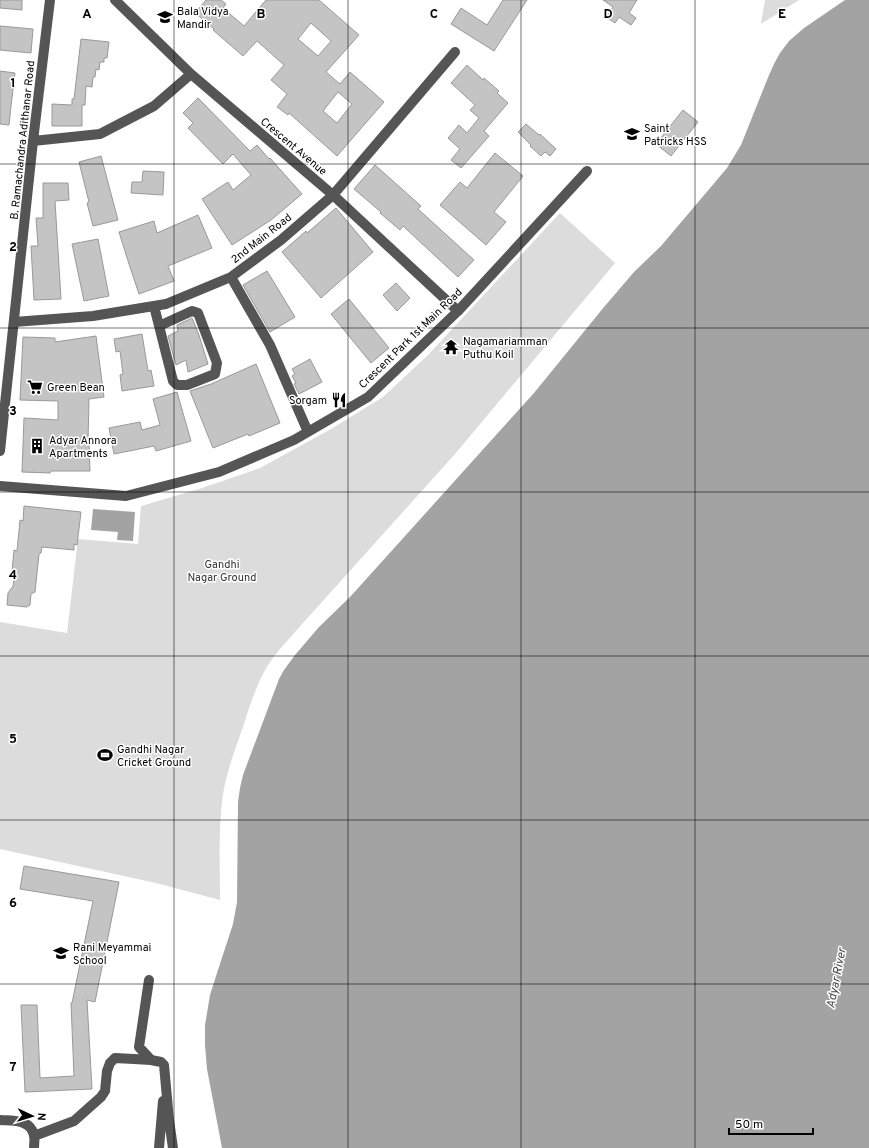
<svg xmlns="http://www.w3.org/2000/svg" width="869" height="1148" viewBox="0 0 869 1148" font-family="Overpass,sans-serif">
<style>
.green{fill:#dcdcdc}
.water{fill:#a3a3a3}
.building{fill:#c4c4c4;stroke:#999;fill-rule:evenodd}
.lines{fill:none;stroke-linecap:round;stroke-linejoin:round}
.minor{stroke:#555;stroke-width:10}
.grid{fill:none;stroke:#000;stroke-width:1;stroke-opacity:0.55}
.labels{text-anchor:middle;stroke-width:3;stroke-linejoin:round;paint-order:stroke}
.poi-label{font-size:11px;fill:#000;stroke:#fff;text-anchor:start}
.street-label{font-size:11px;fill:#000;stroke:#fff}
.park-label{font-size:11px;fill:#333;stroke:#fff}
.water-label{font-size:12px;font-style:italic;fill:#444;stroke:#fff}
.grid-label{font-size:13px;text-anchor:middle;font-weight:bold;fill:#000;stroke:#fff;stroke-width:3;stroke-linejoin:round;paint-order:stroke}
</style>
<rect width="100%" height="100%" fill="#fff"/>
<path class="green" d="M765 0H799L761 24Z
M560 213 615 263 455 454 303 623C291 637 278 650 268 665 257 683 250 705 244 724 236 747 227 770 223 794 218 829 220 865 220 900L156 883 0 849V622L67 633 78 539 138 544 141 506 199 489 260 468 331 429 383 397 428 355Z"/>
<path class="water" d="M845 0H869V1148H222L207 1069 205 1045V1025L210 995 217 973 233 924 237 902 238 802 240 788 243 775 279 679 284 670 295 655 319 627 350 597 534 393 604 307 634 272 661 246 727 168 741 145 769 75 775 62 780 53 789 41 804 28Z
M93 509 135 512 133 541 117 540 118 532 91 530Z"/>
<path class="building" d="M0 0H22V10L0 8Z
M206 0H221L226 4 223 8 244 26 266 0H319L359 35 326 72 340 84 350 72 384 102 337 156 289 113 288 115 277 107 287 94 271 80 284 65 257 41 243 56 213 30 214 29 195 13ZM311 23 331 41 318 56 298 39ZM338 92 352 104 337 123 323 111Z
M503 0H527L494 51 451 24 461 8 487 25Z
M603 0H637L629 13 636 18 631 25 619 17 615 23 606 17 613 7Z
M0 26 33 29 31 53 0 50Z
M81 39 109 42 107 58H104V62H100L99 70 96 69 95 77H93L92 87 86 86 85 105H82V126H52V104L72 105V99H74Z
M467 65 483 80 484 78 499 91 497 93 508 103 484 131 489 136 461 168 451 160 460 149 448 138 459 125 467 133 479 118 470 110 475 105 451 83Z
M0 71 15 73 11 106 9 125 0 124Z
M198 98 250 151 257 145 269 159 270 158 302 194 271 220 232 245 202 199 228 182 233 190 251 175 233 154 223 164 188 128 193 123 183 113Z
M683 110 698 122 671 156 656 144Z
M526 124 539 135 540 134 556 149 550 156 545 152 541 156 530 146 531 145 518 132Z
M495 153 523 176 494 212 506 222 486 245 440 205 460 182 467 188Z
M101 156 118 220 93 226 87 203 89 202 79 162Z
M375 165 421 206 418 209 474 260 458 277 403 226 400 230 380 213 381 212 354 189Z
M143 171 164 172 163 195 131 193 132 182H142Z
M43 183H68L69 200 55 201 61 299 34 300 31 246H38L36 218H43Z
M336 208 373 252 321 298 282 252 306 231 307 233Z
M198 215 212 248 168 266 174 281 139 294 129 264 119 232 154 221 157 233Z
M98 239 109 296 84 301 72 244Z
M267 271 295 317 270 332 243 285Z
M396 283 410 298 397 311 383 295Z
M349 299 389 348 371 363 331 314Z
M192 318 199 335 208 364 188 372 186 360 176 365 168 336 178 331 177 325Z
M142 334 148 371 151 370 154 386 122 391 120 375 123 374 120 351 116 352 114 339Z
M96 336 104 397 89 399 88 441H89L90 471H51L50 473 22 472 24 418 58 420V401L20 400 23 337 55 338V342Z
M310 359 322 382 299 394 294 384 296 383 292 376 295 374 292 369Z
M256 364 280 423 249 436 248 434 213 448 190 391 211 384Z
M177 392 191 441 156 451 154 446 114 454 109 428 140 422 142 430 160 425 153 399Z
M24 506 81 512 77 545 74 544V550L42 547 41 553 39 554 35 592 31 594 30 605 27 607 7 605 8 593 13 586 15 571H12L14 550 17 551 20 520 23 521Z
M24 866 119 882 95 1002 87 1000 92 1089 25 1092 21 1005H37L40 1078 74 1076 71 1003H72L93 901 20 889Z"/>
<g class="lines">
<path class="minor" d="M115 0 191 74 333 195 458 311
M33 141 100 134 154 106 191 74
M231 277 270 345 308 432
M154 306 173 381 177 385H187L215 374 217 363 198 313 192 311 159 326
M14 322 93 316 166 304 231 277 281 240 333 195 455 52
M0 451 33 141 50 0
M0 486 126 496 219 472 294 440 368 397 458 311 587 171
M149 980 139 1047 151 1060 161 1062 164 1065 169 1120 173 1148
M0 1120C13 1121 30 1119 34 1135 35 1139 34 1144 34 1148
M34 1136 74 1121 101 1097 105 1091 107 1071 110 1063 115 1058 134 1059 151 1060
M159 1148 163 1101"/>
</g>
<path class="grid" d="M174 0V1148M348 0V1148M521 0V1148M695 0V1148M0 164H869M0 328H869M0 492H869M0 656H869M0 820H869M0 984H869"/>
<defs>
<g id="school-bare" transform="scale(1.2)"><path d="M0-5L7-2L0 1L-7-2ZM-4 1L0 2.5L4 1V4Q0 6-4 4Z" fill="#000" stroke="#fff" stroke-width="2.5" paint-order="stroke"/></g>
<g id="temple-bare" transform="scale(1.2)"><path d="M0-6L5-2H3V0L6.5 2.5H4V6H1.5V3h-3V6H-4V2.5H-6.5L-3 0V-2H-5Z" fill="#000" stroke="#fff" stroke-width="2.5" paint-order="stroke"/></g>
<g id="supermarket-bare" transform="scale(1.2)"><path d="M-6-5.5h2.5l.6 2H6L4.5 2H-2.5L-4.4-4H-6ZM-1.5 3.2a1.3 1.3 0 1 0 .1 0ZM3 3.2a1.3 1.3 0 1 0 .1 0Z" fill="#000" stroke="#fff" stroke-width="2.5" paint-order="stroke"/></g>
<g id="restaurant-bare" transform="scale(1.2)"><path d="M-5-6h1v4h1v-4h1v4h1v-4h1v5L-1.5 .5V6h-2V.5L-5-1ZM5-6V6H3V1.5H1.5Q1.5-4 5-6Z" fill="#000" stroke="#fff" stroke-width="2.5" paint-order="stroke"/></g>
<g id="building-bare" transform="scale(1.2)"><path d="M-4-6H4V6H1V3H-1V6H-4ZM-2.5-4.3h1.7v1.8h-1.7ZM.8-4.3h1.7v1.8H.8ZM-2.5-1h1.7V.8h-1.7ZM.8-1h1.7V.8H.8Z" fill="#000" stroke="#fff" stroke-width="2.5" paint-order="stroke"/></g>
<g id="stadium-bare" transform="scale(1.2)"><path d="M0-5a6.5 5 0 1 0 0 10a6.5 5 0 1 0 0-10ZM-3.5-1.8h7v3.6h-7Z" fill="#000" stroke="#fff" stroke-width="2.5" paint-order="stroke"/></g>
<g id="university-bare" transform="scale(1.2)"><path d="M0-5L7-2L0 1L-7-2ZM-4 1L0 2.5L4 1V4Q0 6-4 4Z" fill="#000" stroke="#fff" stroke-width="2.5" paint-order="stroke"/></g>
</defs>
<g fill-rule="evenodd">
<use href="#school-bare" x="165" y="17"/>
<use href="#school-bare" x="632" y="134"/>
<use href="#temple-bare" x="451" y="347"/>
<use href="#supermarket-bare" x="35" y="387"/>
<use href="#restaurant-bare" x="339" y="400"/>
<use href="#building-bare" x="37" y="446"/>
<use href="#stadium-bare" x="105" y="755"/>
<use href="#university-bare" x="61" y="953"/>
</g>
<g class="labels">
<g class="poi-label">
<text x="177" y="15">Bala Vidya<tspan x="177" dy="13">Mandir</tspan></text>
<text x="644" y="132">Saint<tspan x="644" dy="13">Patricks HSS</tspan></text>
<text x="463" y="345">Nagamariamman<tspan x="463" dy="13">Puthu Koil</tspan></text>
<text x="47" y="391">Green Bean</text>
<text x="327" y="404" text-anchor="end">Sorgam</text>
<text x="49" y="444">Adyar Annora<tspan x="49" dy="13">Apartments</tspan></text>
<text x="117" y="753">Gandhi Nagar<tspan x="117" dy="13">Cricket Ground</tspan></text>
<text x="73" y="951">Rani Meyammai<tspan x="73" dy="13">School</tspan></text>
</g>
<g class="street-label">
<text transform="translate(22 140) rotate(-84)" y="4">B. Ramachandra Adithanar Road</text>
<text transform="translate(294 146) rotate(40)" y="4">Crescent Avenue</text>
<text transform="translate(261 238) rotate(-38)" y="4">2nd Main Road</text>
<text transform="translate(410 338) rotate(-44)" y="4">Crescent Park 1st Main Road</text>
</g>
<g class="park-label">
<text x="222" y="568">Gandhi<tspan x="222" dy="13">Nagar Ground</tspan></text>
</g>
<g class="water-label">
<text transform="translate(836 978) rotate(-79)" y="4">Adyar River</text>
</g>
</g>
<g class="grid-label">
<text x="87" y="18">A</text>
<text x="261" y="18">B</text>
<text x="434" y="18">C</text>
<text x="608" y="18">D</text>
<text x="782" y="18">E</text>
<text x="13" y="87">1</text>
<text x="13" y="251">2</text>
<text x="13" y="415">3</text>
<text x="13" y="579">4</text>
<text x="13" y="743">5</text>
<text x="13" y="907">6</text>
<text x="13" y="1071">7</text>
</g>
<g transform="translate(32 1116) rotate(94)" stroke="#ffffff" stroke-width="3" paint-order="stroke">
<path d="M0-3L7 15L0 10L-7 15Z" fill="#000000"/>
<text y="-6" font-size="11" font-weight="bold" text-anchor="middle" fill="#000000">N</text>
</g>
<path d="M729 1128v6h84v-6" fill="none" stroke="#000000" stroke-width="2"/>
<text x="735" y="1128" font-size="12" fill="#000000" stroke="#ffffff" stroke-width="3" paint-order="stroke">50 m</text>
</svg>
